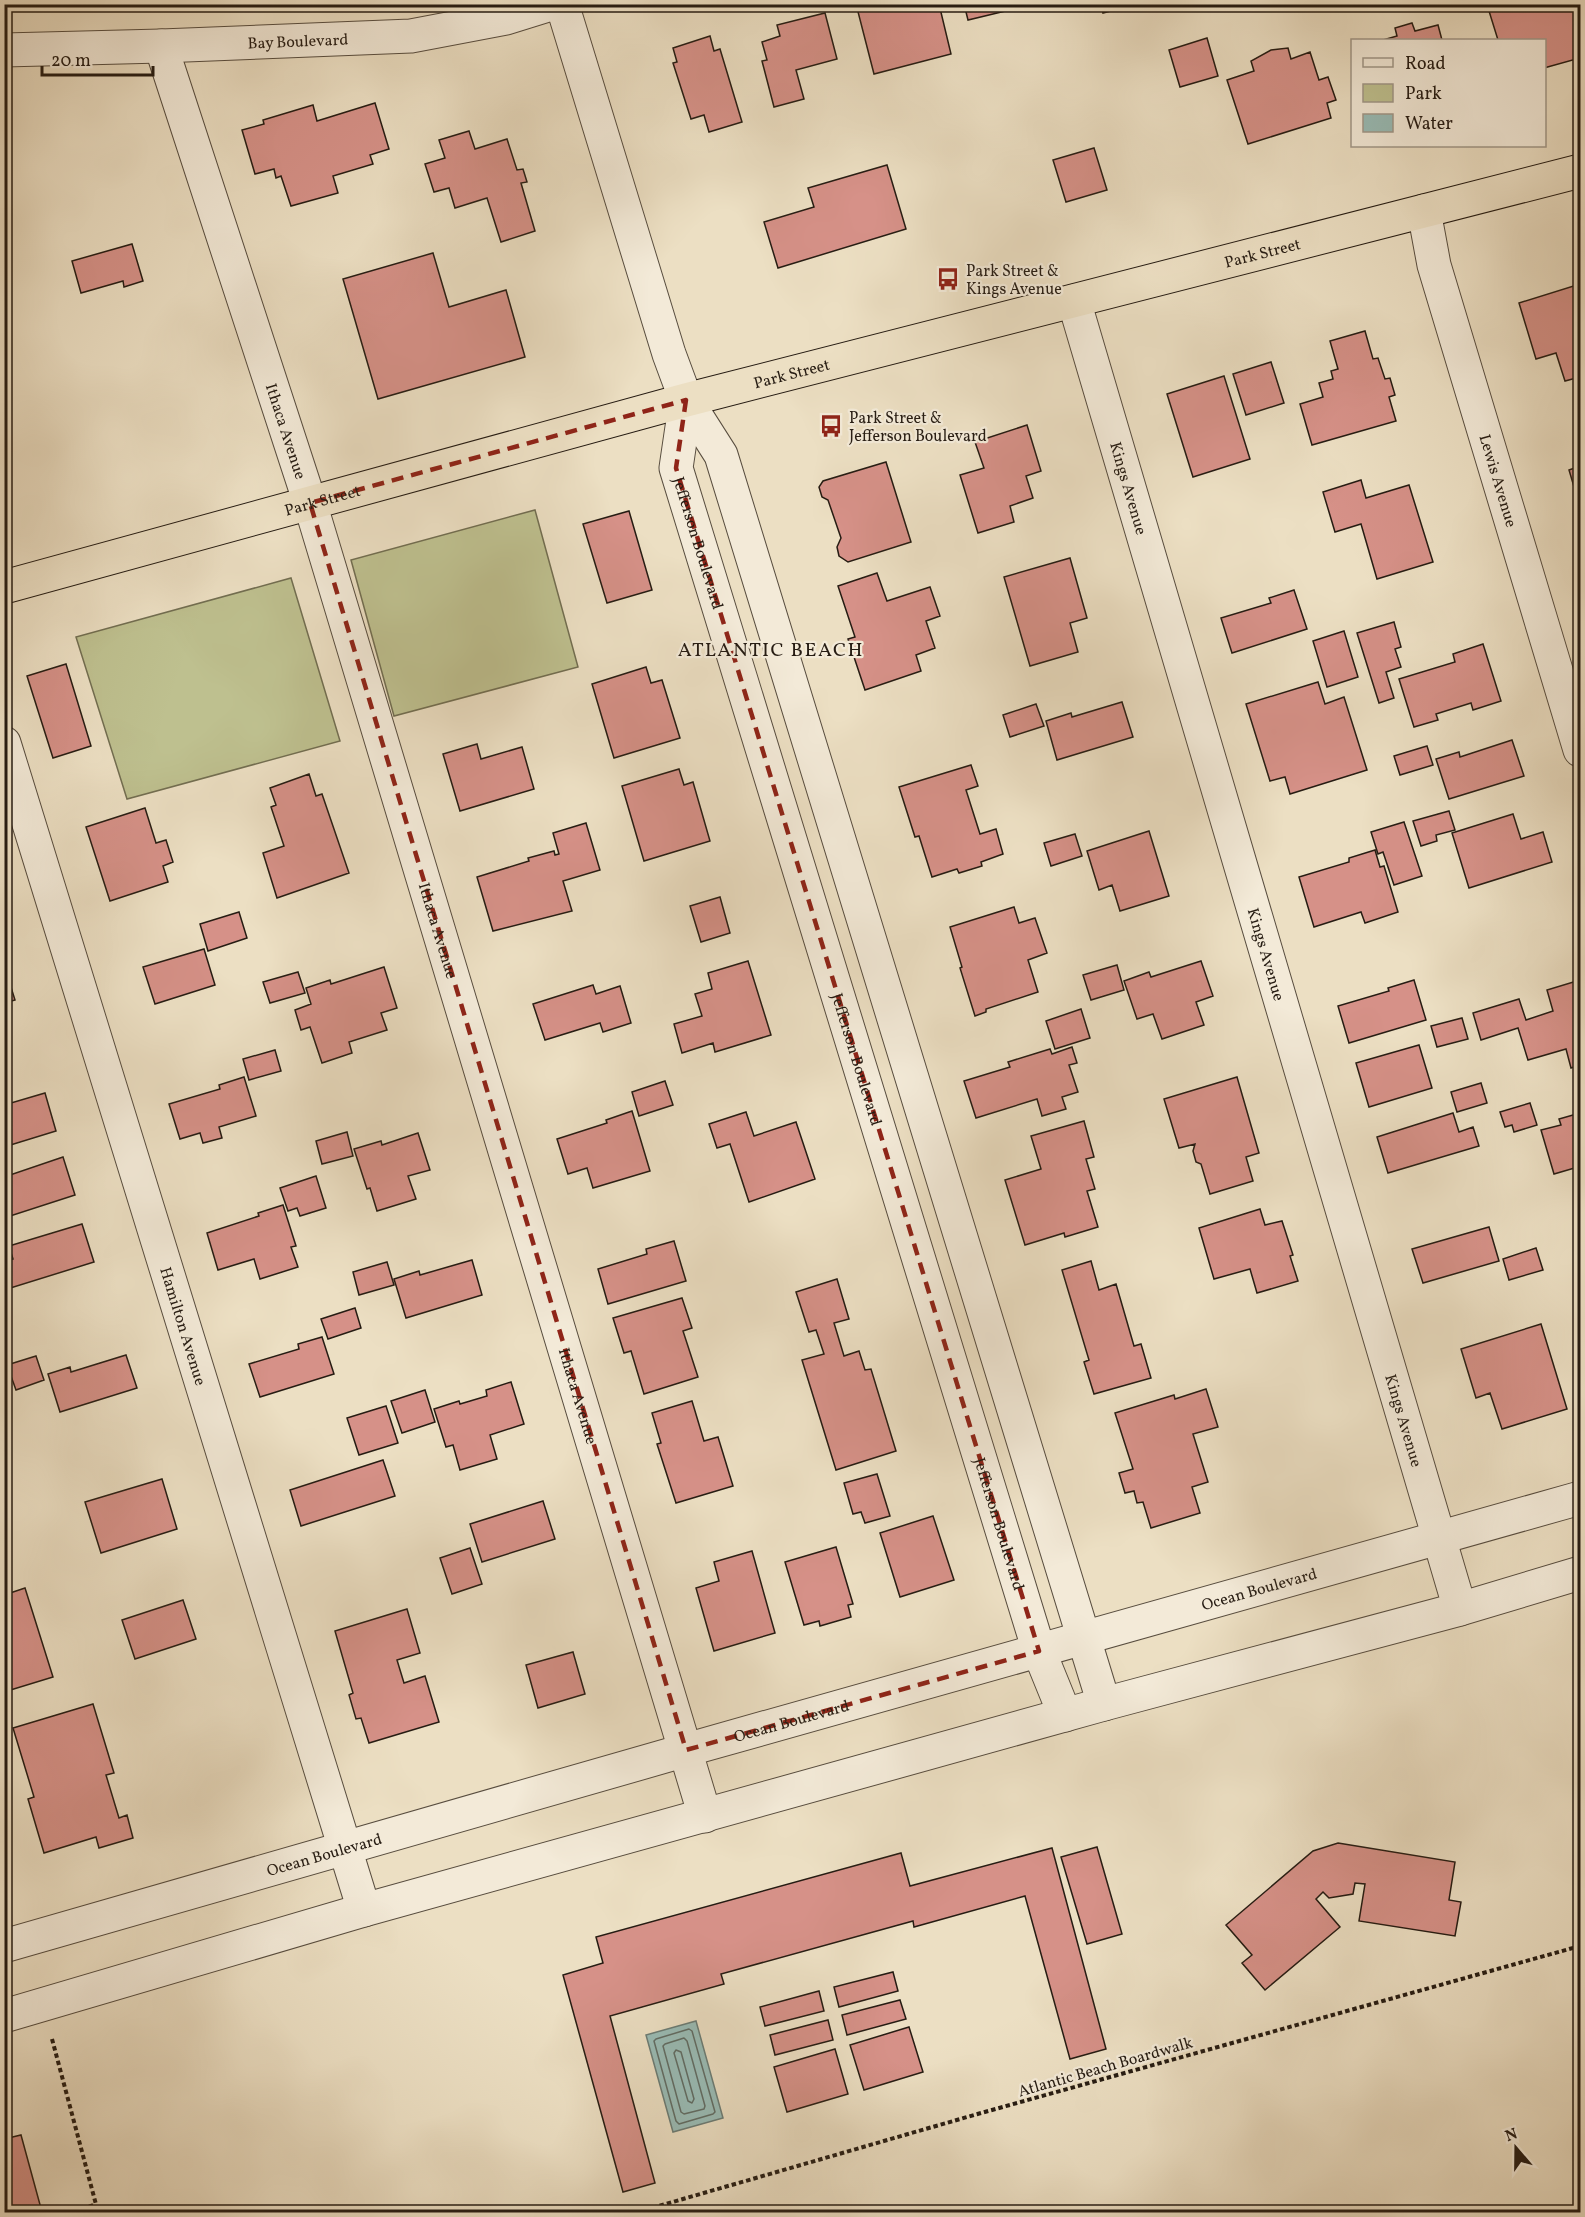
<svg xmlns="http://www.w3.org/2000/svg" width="1585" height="2217" viewBox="0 0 1585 2217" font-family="Vollkorn,serif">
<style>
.green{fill:#bec08f;stroke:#726e51;stroke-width:1.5}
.water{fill:#99bcb6;stroke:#6b7c75;stroke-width:1.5}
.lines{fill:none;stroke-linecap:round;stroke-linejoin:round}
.shore{stroke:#606c64;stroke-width:1.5}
.building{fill:#d69188;stroke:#261c13;stroke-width:1.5}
.minor-casing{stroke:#584d3f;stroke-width:35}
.trunk-casing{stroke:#261c13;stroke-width:35}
.path{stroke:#261c13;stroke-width:4;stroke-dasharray:4.5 3;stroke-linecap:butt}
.minor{stroke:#f3ead8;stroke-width:33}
.trunk{stroke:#ecdfc3;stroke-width:33}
.marked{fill:none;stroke:#8f2418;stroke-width:4.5;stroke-dasharray:12 8;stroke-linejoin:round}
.labels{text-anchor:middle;stroke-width:4.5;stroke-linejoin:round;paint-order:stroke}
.street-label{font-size:16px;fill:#261c13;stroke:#f3ead8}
.poi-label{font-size:16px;fill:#261c13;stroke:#f3ead8;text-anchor:start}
.quarter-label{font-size:20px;letter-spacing:1.5px;fill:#261c13;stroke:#f3ead8}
</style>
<rect width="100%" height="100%" fill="#ecdfc3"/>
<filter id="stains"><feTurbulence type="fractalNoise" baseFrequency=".00333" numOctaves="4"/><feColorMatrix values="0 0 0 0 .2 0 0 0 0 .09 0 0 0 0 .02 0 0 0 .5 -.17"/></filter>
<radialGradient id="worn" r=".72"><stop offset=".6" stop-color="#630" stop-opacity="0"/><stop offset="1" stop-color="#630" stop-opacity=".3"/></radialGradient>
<path class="green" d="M535 510 578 667 394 716 351 560Z
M291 578 340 741 127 799 76 637Z"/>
<path class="water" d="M696 2021 723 2118 673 2132 646 2035Z"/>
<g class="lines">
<path class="shore" d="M689 2029 692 2031 715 2112 713 2114 679 2124 676 2121 654 2041 656 2039Z
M684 2038 687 2041 705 2106 704 2109 684 2114 681 2112 663 2046 665 2044Z
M676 2050 681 2052 694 2099 692 2103 688 2101 674 2053Z"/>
</g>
<path class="building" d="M856 4H939L951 54 874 74Z
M964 4H1030V5L968 20Z
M1101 4H1137L1103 13Z
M1504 4H1577L1580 18V58L1544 68V40H1498L1489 11 1504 7Z
M825 13 837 59 796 70 804 99 774 107 762 61 767 60 762 42 780 36 777 25Z
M1412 23 1415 31 1438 25 1442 40H1383L1397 36 1395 28Z
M710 36 714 51 720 49 742 122 709 132 704 115 691 119 673 63 677 62 673 48Z
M1207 38 1218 76 1180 87 1169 50Z
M1288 48 1291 59 1310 52 1319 80 1328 77 1336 100 1327 103 1331 118 1248 144 1227 80 1254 71 1251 61 1271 50Z
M375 103 389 149 370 155 373 164 333 176 338 193 291 206 281 176 276 178 274 169 255 174 242 130 264 124 263 120 313 105 317 121Z
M469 131 475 149 507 139 517 170 523 169 527 182 521 183 535 231 501 242 487 198 455 208 449 188 434 192 425 164 445 158 439 140Z
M1094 148 1107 190 1066 202 1053 160Z
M887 165 906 229 778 268 764 222 814 207 808 188Z
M132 244 143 281 124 287 123 281 81 293 72 261Z
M433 253 449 307 506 290 525 357 378 399 343 279Z
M1580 284V377L1565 381 1556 353 1536 359 1519 303Z
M1365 331 1373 359 1378 358 1385 379 1390 378 1395 395 1389 397 1396 421 1312 445 1300 404 1323 397 1319 383 1333 379 1331 371 1338 369 1330 341Z
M1271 362 1284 403 1246 415 1233 374Z
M1224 376 1250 459 1193 477 1167 394Z
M1027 425 1041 471 1026 476 1033 498 1010 506 1014 522 978 533 960 475 984 468 975 442Z
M886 462 911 542 848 562 839 556 837 547 841 538 828 500 822 497 819 487 823 481Z
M1580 466V507L1569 470Z
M1361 480 1366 498 1409 485 1433 562 1377 579 1361 524 1335 532 1323 492Z
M629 511 652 590 607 603 583 524Z
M1070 558 1087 618 1070 623 1078 652 1030 666 1004 577Z
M877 573 887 601 930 587 940 616 926 621 935 648 916 655 921 671 865 690 848 639 855 637 838 586Z
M1294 590 1307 629 1232 653 1221 618 1271 603 1269 598Z
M1394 622 1401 647 1395 649 1401 667 1386 672 1394 698 1379 703 1357 633Z
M1344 631 1358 677 1327 687 1313 641Z
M1483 644 1501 701 1473 710 1471 703 1436 714 1438 720 1414 727 1399 679 1455 662 1453 654Z
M66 664 91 746 53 758 27 676Z
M646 667 651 683 662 680 680 738 614 758 592 684Z
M1318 682 1325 704 1344 697 1367 770 1290 794 1285 777 1270 781 1246 704Z
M1122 702 1133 737 1057 760 1046 721 1071 713 1072 717Z
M1036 704 1044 726 1010 737 1003 715Z
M1512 740 1524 776 1449 799 1436 759 1459 752 1460 757Z
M477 744 481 759 522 747 534 789 460 811 443 754Z
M1427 746 1433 765 1400 775 1394 756Z
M971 765 978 786 966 790 980 834 996 829 1003 854 981 862 982 866 959 873 957 869 932 877 919 836 915 837 899 787Z
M679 769 684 785 693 782 710 841 644 861 622 786Z
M309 774 316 796 322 794 349 873 277 898 263 853 284 846 271 807 276 805 270 788Z
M145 808 156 843 166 840 173 862 163 866 168 882 110 901 86 827Z
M1449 811 1455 830 1436 835 1437 841 1421 846 1413 821Z
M1513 814 1521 839 1543 832 1552 862 1469 888 1452 833Z
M1404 822 1422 876 1394 885 1383 852 1378 854 1371 832Z
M586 823 600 870 563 881 572 911 493 931 477 877 529 861 528 858 554 851 555 855 559 854 553 833Z
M1149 831 1169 896 1120 911 1112 885 1099 890 1087 851Z
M1075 834 1082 856 1051 866 1044 843Z
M1375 850 1380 867 1384 866 1398 912 1365 923 1361 912 1314 927 1299 877 1349 862V858Z
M720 897 730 933 701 942 690 906Z
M1014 907 1019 923 1035 918 1047 953 1028 960 1038 992 986 1009V1012L975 1016 960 968 962 967 950 927Z
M239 912 247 938 208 951 200 924Z
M204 949 215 985 155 1004 143 967Z
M748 961 771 1035 715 1052 713 1043 682 1053 674 1024 702 1016 695 994 712 989 708 973Z
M1201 961 1213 996 1196 1002 1204 1025 1162 1039 1153 1014 1137 1019 1124 981 1149 972 1151 977Z
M4 965 15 1000 4 1003Z
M1117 965 1124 990 1091 1000 1083 975Z
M384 967 397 1008 381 1013 387 1030 349 1042 352 1053 322 1063 310 1027 301 1030 295 1010 311 1004 306 988 330 980 331 984Z
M298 972 305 993 270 1003 263 982Z
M1414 980 1426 1020 1349 1043 1338 1006 1389 991 1388 988Z
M1580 980V1065L1571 1068 1566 1049 1528 1060 1518 1028 1481 1040 1473 1013 1519 999 1526 1020 1553 1011 1547 990Z
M593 985 596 994 620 986 631 1023 603 1032 600 1023 545 1040 533 1004Z
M1081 1009 1090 1038 1055 1049 1046 1021Z
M1462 1018 1468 1039 1437 1047 1431 1026Z
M1419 1045 1432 1088 1369 1107 1356 1063Z
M1072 1047 1077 1063 1069 1065 1078 1092 1062 1097 1066 1109 1042 1116 1037 1099 976 1118 964 1081 1010 1067 1008 1062 1050 1049 1052 1054Z
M275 1050 281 1071 249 1080 243 1059Z
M244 1077 256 1116 219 1127 222 1138 203 1143 200 1133 180 1139 169 1104 220 1089 219 1085Z
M1237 1077 1259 1153 1246 1157 1253 1181 1210 1194 1201 1164 1196 1162 1193 1151 1195 1144 1179 1148 1164 1099Z
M665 1081 673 1105 639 1116 632 1092Z
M1481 1083 1487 1103 1457 1112 1451 1092Z
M45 1093 56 1131 4 1147V1105Z
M1530 1103 1537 1125 1514 1132 1512 1125 1505 1127 1500 1112Z
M632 1111 650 1171 593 1188 587 1168 568 1174 557 1139 607 1123 606 1120Z
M746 1112 754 1136 796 1122 815 1179 749 1202 730 1144 717 1148 709 1124Z
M1453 1113 1459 1132 1473 1127 1479 1146 1388 1173 1377 1137Z
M1580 1113V1159L1576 1160 1578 1167 1554 1174 1541 1130 1561 1125 1559 1119Z
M1084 1121 1094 1157 1086 1159 1095 1189 1087 1191 1098 1227 1065 1237 1064 1233 1025 1245 1005 1180 1041 1169 1031 1136Z
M347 1132 353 1156 322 1164 316 1141Z
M418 1133 430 1170 408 1176 416 1199 377 1211 370 1188 367 1189 354 1149 381 1141 382 1145Z
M63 1157 75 1195 4 1218V1177Z
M316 1176 326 1208 300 1216 297 1208 288 1211 280 1188Z
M283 1205 296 1246 291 1247 298 1267 260 1279 254 1259 218 1270 207 1233 259 1216 258 1213Z
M1260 1209 1265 1225 1282 1221 1293 1255 1290 1256 1298 1281 1257 1293 1250 1269 1214 1279 1199 1228Z
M82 1224 94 1262 4 1290V1262L13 1259 9 1246Z
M1489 1227 1499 1261 1423 1283 1412 1249Z
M674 1241 686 1281 608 1304 598 1269 647 1254 646 1249Z
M1536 1248 1543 1270 1509 1280 1503 1259Z
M472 1260 482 1295 406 1318 394 1279 419 1271 420 1275Z
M1091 1261 1099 1290 1116 1284 1134 1346 1141 1344 1151 1378 1094 1394 1084 1362 1089 1360 1062 1270Z
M387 1262 394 1285 359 1295 353 1272Z
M837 1279 849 1319 834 1323 844 1356 859 1351 865 1370 871 1369 896 1451 836 1470 802 1360 824 1354 816 1330 809 1332 796 1292Z
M682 1298 692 1328 683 1331 698 1377 644 1394 631 1351 624 1353 613 1318Z
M355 1308 361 1328 328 1339 321 1319Z
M1541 1324 1567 1409 1502 1429 1490 1393 1476 1398 1461 1349Z
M322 1337 334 1374 260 1397 249 1364 299 1349 298 1344Z
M126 1355 137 1388 60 1412 48 1374 70 1367 71 1372Z
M36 1356 44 1380 16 1390 7 1365Z
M511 1382 524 1424 490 1435 497 1459 460 1470 453 1445 446 1447 434 1409 459 1401 460 1404 487 1396 486 1390Z
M1206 1389 1218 1427 1193 1434 1208 1482 1192 1487 1200 1513 1151 1528 1143 1502 1137 1503 1134 1491 1125 1493 1119 1473 1133 1469 1115 1413 1174 1395 1175 1399Z
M425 1390 435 1422 402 1433 391 1401Z
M692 1401 704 1441 718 1437 733 1486 676 1503 657 1444 661 1443 652 1413Z
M386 1406 398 1443 359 1455 347 1418Z
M383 1460 395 1496 301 1526 290 1490Z
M877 1474 890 1516 865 1523 861 1512 853 1514 844 1483Z
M162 1479 177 1529 101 1553 85 1502Z
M543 1501 555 1539 482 1562 470 1524Z
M933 1516 954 1580 900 1597 880 1533Z
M836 1547 853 1604 848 1605 851 1617 820 1626 819 1621 804 1625 785 1562Z
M470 1548 482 1584 452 1594 440 1558Z
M752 1551 775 1633 714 1651 696 1588 719 1581 714 1562Z
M25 1588 53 1677 4 1692V1595Z
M183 1600 196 1639 135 1659 122 1620Z
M407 1609 420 1653 397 1660 404 1683 425 1676 439 1722 369 1743 361 1718 356 1719 349 1695 353 1693 335 1631Z
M573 1652 585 1694 538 1708 526 1665Z
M93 1704 114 1773 106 1775 119 1818 127 1815 133 1838 99 1848 96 1837 44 1853 28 1799 34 1797 13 1728Z
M1338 1843 1455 1862 1449 1900 1461 1902 1455 1936 1359 1921 1365 1884 1355 1883 1353 1894 1329 1898 1323 1892 1316 1899 1340 1927 1265 1990 1242 1963 1252 1955 1226 1925 1313 1851Z
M1097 1847 1122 1934 1087 1944 1061 1857Z
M1052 1848 1106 2049 1070 2059 1025 1896 914 1927 913 1921 721 1974 724 1984 610 2016 655 2183 623 2192 563 1975 603 1963 596 1937 901 1853 910 1886Z
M893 1972 898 1991 839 2007 834 1987Z
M819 1991 824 2011 765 2026 760 2007Z
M900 2000 906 2019 847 2035 842 2015Z
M828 2020 833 2040 775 2055 770 2035Z
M909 2027 923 2072 864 2090 850 2045Z
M835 2049 848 2094 787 2112 774 2067Z
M21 2135 42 2212H5L4 2139Z"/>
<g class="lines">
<g class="minor-casing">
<g id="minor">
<path d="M562 4 669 354 686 400 721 455 1104 1704"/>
<path id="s1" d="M161 46 310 503 705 1816"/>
<path id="s2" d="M4 50 161 46 411 36 506 18 551 4"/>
<path id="s3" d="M1424 211 1434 265 1580 750"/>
<path id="s4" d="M1074 301 1460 1609"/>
<path id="s5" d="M686 400 676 468 1039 1651 1065 1715"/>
<path id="s6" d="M4 743 364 1910"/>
<path id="s7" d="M4 1946 686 1750 1580 1498"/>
<path d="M4 2016 364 1910 1104 1704 1460 1609 1580 1573"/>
</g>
</g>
<g class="trunk-casing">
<g id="trunk">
<path id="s8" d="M4 587 686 400 1580 171"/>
</g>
</g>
<path class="path" d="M52 2039 98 2212
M75 2212 96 2204
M638 2212 974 2115 1580 1946"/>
<use href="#minor" class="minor"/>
<use href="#trunk" class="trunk"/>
</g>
<path class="marked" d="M686 400 676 468 1039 1651 686 1750 310 503Z"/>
<defs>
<g id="bus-bare" transform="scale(1.8)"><path d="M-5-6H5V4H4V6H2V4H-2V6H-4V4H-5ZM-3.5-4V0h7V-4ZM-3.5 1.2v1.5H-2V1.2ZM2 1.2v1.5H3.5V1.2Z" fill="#8f2418" stroke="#f3ead8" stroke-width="2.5" paint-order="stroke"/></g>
</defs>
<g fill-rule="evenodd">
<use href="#bus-bare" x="948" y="279"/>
<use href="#bus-bare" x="831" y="426"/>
</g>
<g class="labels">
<g class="street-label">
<text dy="6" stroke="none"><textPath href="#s2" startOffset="294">Bay Boulevard</textPath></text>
<text dy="6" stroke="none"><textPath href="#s8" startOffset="1302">Park Street</textPath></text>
<text dy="6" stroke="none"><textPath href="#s8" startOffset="816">Park Street</textPath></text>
<text dy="6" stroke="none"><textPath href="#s1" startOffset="405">Ithaca Avenue</textPath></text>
<text dy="6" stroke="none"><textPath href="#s3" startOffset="280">Lewis Avenue</textPath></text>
<text dy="6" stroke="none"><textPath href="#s4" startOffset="195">Kings Avenue</textPath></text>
<text dy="6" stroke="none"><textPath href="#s8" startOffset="330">Park Street</textPath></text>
<text dy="6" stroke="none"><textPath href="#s5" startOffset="147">Jefferson Boulevard</textPath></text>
<text dy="6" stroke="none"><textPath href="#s1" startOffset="927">Ithaca Avenue</textPath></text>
<text dy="6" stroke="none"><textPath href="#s4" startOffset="681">Kings Avenue</textPath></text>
<text dy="6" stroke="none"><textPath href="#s5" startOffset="687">Jefferson Boulevard</textPath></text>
<text dy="6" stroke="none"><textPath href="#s6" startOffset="610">Hamilton Avenue</textPath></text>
<text dy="6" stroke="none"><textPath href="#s1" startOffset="1413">Ithaca Avenue</textPath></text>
<text dy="6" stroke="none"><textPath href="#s4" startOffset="1167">Kings Avenue</textPath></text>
<text dy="6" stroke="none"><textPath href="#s5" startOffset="1173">Jefferson Boulevard</textPath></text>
<text dy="6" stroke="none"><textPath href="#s7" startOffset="1305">Ocean Boulevard</textPath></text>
<text dy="6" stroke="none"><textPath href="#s7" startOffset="819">Ocean Boulevard</textPath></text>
<text dy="6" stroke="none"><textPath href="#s7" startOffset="333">Ocean Boulevard</textPath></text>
<text transform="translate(1105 2066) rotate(-16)" y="6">Atlantic Beach Boardwalk</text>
</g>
<g class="poi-label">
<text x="966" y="276">Park Street &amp;<tspan x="966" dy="18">Kings Avenue</tspan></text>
<text x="849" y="423">Park Street &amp;<tspan x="849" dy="18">Jefferson Boulevard</tspan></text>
</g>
<g class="quarter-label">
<text x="771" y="656">ATLANTIC BEACH</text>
</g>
</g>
<rect width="1585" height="2217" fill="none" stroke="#ecdfc3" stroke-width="24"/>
<rect x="6" y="6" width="1573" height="2205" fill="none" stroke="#261c13" stroke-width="3"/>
<rect x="12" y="12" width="1561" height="2193" fill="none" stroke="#261c13" stroke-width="1.5"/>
<rect x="1351" y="39" width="195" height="108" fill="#f3ead8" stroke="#a19889" stroke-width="1.5"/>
<rect x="1363" y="58" width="30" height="9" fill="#f3ead8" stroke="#a19889" stroke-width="1.5"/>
<text x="1405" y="69" font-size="18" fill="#261c13">Road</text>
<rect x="1363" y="84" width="30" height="18" fill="#bec08f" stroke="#a19889" stroke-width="1.5"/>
<text x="1405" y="99" font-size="18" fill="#261c13">Park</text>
<rect x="1363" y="114" width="30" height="18" fill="#99bcb6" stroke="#a19889" stroke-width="1.5"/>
<text x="1405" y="129" font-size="18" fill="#261c13">Water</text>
<g transform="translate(1516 2148) rotate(340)" stroke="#f3ead8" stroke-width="4.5" paint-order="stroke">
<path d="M0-4.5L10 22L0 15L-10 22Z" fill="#261c13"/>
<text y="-9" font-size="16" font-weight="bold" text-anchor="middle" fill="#261c13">N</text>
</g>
<path d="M42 66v9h111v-9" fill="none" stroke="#261c13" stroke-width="3"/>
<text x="51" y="66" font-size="18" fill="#261c13" stroke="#f3ead8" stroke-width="4.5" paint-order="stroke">20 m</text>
<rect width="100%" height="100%" filter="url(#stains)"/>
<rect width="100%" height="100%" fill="url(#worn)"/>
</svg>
